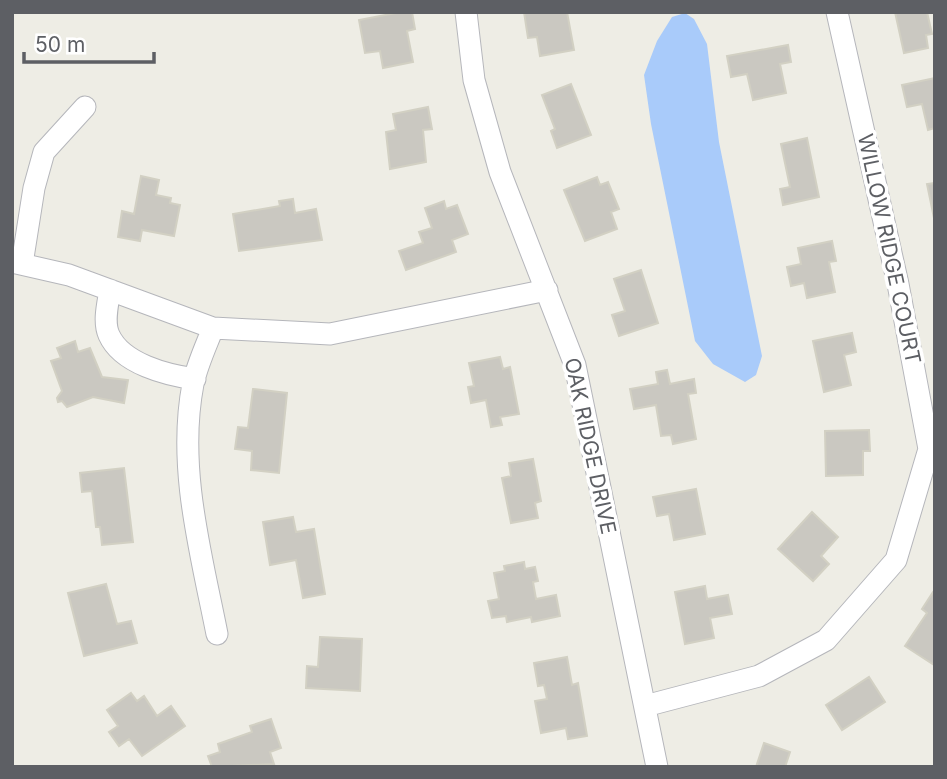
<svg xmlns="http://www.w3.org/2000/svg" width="947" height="779" viewBox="0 0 947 779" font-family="Inter,sans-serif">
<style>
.water{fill:#a9cbfa}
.building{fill:#cac8c1;stroke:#d2d0c3;stroke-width:2}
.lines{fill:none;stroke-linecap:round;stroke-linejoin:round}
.minor-casing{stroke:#b5b6bb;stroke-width:23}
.minor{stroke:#fff;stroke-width:21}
.labels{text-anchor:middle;stroke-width:7;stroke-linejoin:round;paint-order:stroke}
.street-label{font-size:21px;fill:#5d5f64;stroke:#fff}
</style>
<rect width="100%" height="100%" fill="#eeede5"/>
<path class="water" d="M685 13 694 19 707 44 719 142 762 356 756 375 745 382 713 364 695 341 651 124 644 75 657 41 672 17Z"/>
<path class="building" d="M401 12H412L415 29 407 31 413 62 383 68 380 51 365 53 359 20Z
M524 12H567L574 50 540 56 537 37 528 38Z
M895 12H927L932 34 926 35 928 48 904 53Z
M788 45 791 62 780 64 786 93 753 100 747 74 731 77 727 56Z
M935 78V128L928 130 922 104 907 107 902 85Z
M571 84 591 135 557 148 551 131 555 129 542 95Z
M428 107 432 129 423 130 426 162 390 169 386 132 396 130 393 114Z
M807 138 819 197 783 205 780 189 790 187 781 144Z
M141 176 159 180 156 195 171 198 170 203 180 205 174 236 142 230 140 241 118 237 122 211 134 214Z
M597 177 600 185 608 182 619 209 611 212 617 229 585 241 564 190Z
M935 183V223L927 184Z
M293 199 295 213 316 209 322 240 239 251 233 214 280 206 279 201Z
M444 201 446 209 457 205 468 234 452 240 456 252 406 270 399 251 423 243 419 232 432 228 425 208Z
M832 241 836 261 829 262 835 292 807 298 804 283 791 286 787 267 801 264 798 248Z
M641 270 658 323 619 336 612 315 625 311 614 279Z
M852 333 856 352 844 355 851 385 824 392 813 341Z
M75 341 78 352 90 348 102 377 128 380 124 403 93 397 67 407 62 401 58 402 57 398 62 391 51 361 61 358 57 348Z
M500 357 503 369 510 367 519 414 500 417 502 425 491 427 486 400 471 403 468 387 474 386 469 363Z
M667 370 670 384 694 379 696 393 688 394 696 439 673 444 671 435 661 436 656 405 634 409 630 389 658 384 656 372Z
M253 389 287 393 279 473 251 470 252 451 235 449 238 427 248 428Z
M869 430 870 451H863V475L826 476 825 431Z
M533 459 541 501 535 503 538 518 511 523 502 478 511 476 509 463Z
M124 468 133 542 102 545 100 527H96L92 491 82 492 80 473Z
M696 489 705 534 674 540 669 514 657 516 653 497Z
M812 512 838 537 821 556 829 564 813 581 778 549Z
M293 517 296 532 314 529 325 594 303 598 296 560 270 565 263 522Z
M524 562 525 569 535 567 538 581 533 582 536 599 556 595 560 616 532 622 531 617 507 622 506 616 492 618 488 601 499 599 494 573 505 571 504 566Z
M106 584 117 624 131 621 137 643 84 656 68 593Z
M705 586 707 599 728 595 732 614 710 618 714 638 685 644 675 592Z
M933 592 935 593 934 665 905 646 927 613 922 609Z
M320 637 362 639 360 691 306 688 307 666 318 667Z
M567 657 572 685 578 683 587 736 568 739 566 728 541 733 535 701 547 699 544 685 538 686 534 663Z
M869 677 885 702 842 730 826 705Z
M131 693 137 701 144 696 157 716 171 706 185 726 142 756 129 739 119 746 109 732 118 726 107 710Z
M271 719 281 748 270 752 274 764 212 767 208 756 220 752 218 744 252 732 250 726Z
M764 743 790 752 785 767H756Z"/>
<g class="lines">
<g class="minor-casing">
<path id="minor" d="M466 12 474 80 500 172 575 365 657 767
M12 262 69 275 213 328 330 334 547 290
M22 264 34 188 44 152 85 107
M110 290C108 303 103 322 109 335 122 364 167 375 195 379
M213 328C206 346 197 365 193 384 177 467 201 553 217 634
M645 706 759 676 826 640 896 560 929 449 898 284 837 12"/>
</g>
<use href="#minor" class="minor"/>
</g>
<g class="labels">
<g class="street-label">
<text transform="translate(889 249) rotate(78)" y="7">WILLOW RIDGE COURT</text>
<text transform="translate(590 446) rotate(78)" y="7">OAK RIDGE DRIVE</text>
</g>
</g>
<rect width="947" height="779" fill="none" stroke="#5d5f64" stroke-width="28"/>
<path d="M24 52v10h130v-10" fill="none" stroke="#5d5f64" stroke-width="3.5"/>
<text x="35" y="52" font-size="21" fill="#5d5f64" stroke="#ffffff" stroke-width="5" paint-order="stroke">50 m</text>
</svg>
